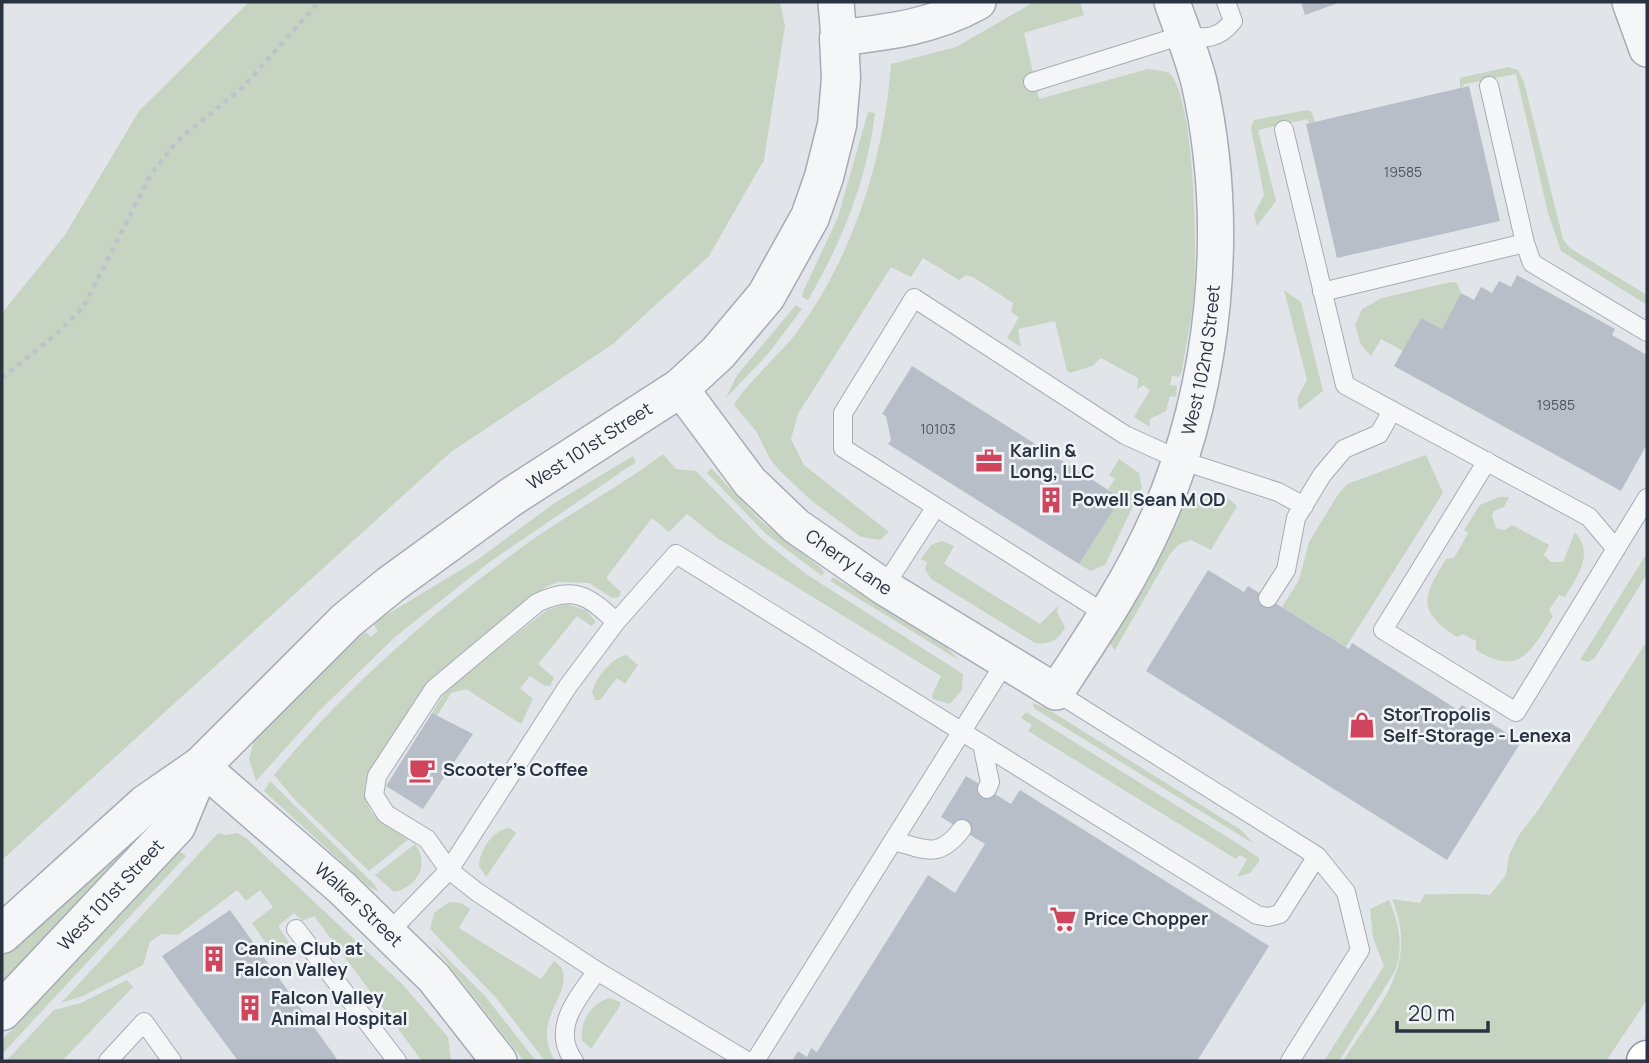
<svg xmlns="http://www.w3.org/2000/svg" width="1649" height="1063" viewBox="0 0 1649 1063" font-family="Manrope,sans-serif">
<style>
.green{fill:#c7d4c2}
.building{fill:#b8bec7}
.lines{fill:none;stroke-linecap:round;stroke-linejoin:round}
.service-casing{stroke:#a6acb4;stroke-width:20}
.minor-casing{stroke:#a6acb4;stroke-width:38}
.tertiary-casing{stroke:#a6acb4;stroke-width:41}
.motorway-casing{stroke:#8892a1;stroke-width:41}
.path{stroke:#bfc3c9;stroke-width:4.5;stroke-dasharray:5 5;stroke-linecap:butt}
.service{stroke:#f4f6f8;stroke-width:18}
.minor{stroke:#f4f6f8;stroke-width:35}
.tertiary{stroke:#f4f6f8;stroke-width:38}
.motorway{stroke:#fff;stroke-width:38}
.labels{text-anchor:middle;stroke-width:5;stroke-linejoin:round;paint-order:stroke}
.number-label{font-size:14px;fill:#4d5663}
.street-label{font-size:18px;fill:#293342;stroke:#f1f4f7}
.poi-label{font-size:18px;font-weight:bold;fill:#293342;stroke:#f1f4f7;text-anchor:start}
</style>
<rect width="100%" height="100%" fill="#e1e5ea"/>
<path class="green" d="M249 2H780L785 26 764 160 709 256 613 344 451 452 2 860V313L65 235 139 111Z
M1034 2H1080L1084 15 1024 33 1039 99 1148 69 1168 72C1196 93 1198 265 1193 302 1191 325 1185 348 1182 371L1179 377 1172 376 1170 385 1177 386 1176 397 1170 396 1166 411 1150 419V427L1134 417 1150 390 1143 385 1137 390 1138 378 1101 358 1092 366 1070 373 1067 371 1055 321 1018 329 1021 347 1007 338 1019 317 1011 312 1013 303 973 277 966 275 959 280 923 258 911 277 891 267 798 414 791 439 804 465 889 532 880 540 861 537 813 502 782 473 770 459 756 431 734 405C743 387 782 352 797 332 853 256 884 159 891 64L956 47Z
M1508 67 1518 70 1524 82 1563 239 1570 248 1647 295V305L1561 251 1548 213 1516 74 1465 84 1460 88V78Z
M1307 110 1312 112 1315 122 1309 123 1308 119 1258 130 1276 201 1257 226 1254 214 1264 195 1251 128 1254 120Z
M868 112 875 113C867 180 842 242 808 300L802 297 803 292 838 217Z
M1451 282 1457 283 1461 293 1442 329 1421 318 1403 351 1381 339 1371 356 1361 345 1355 325 1362 309 1382 298Z
M1284 290 1301 302 1323 391 1299 410 1297 398 1307 380Z
M796 305 802 309 768 354 726 398 737 375Z
M663 454 676 469 696 471 763 540 806 574 963 674 962 690 950 704 933 699 932 695 941 676 717 538 687 514 669 532 652 518 606 578 621 592 619 597 612 598 589 583 558 582 546 587 426 683 367 777 365 785 367 803 372 813 409 839 369 871 294 799 274 775C348 685 434 611 529 542 573 511 621 486 663 454Z
M1426 455 1443 493 1346 647 1282 607 1299 580 1309 542 1337 496 1347 484Z
M633 456 636 462 491 561 395 637 318 712 256 781 249 759 255 737 354 640 366 632 371 637 378 631 374 625 378 620 477 560 556 502Z
M1119 459 1139 473 1142 487 1105 565 1091 571 1079 564 1120 498 1108 489 1115 479 1109 475Z
M711 468 761 521 821 568 824 572 822 576 766 534 707 473Z
M1206 493 1227 497 1237 506 1211 550 1191 540 1178 545 1170 554 1115 650 1110 644 1149 578 1184 505Z
M1499 497H1509L1504 507 1494 511 1492 515 1496 528 1505 530 1512 525 1549 545 1544 555 1551 562H1563L1575 532C1595 555 1577 576 1565 597L1559 595 1549 610 1553 616C1531 652 1519 677 1476 650V641L1463 634 1457 637C1416 611 1423 596 1446 559L1454 558 1468 533 1464 530 1480 505Z
M942 541 954 546 944 564 1040 624 1058 606 1057 612 1065 627C1060 640 1048 645 1035 643L931 579 925 569 927 562 921 559 931 545Z
M1647 553V574L1595 658 1588 662 1580 660Z
M833 577 941 642 959 660 830 581Z
M566 604 586 610 596 622 591 626 577 616 538 664 554 678 550 686H545L530 676 520 688 533 699 521 724 466 689 451 693 437 716 432 713 443 695 460 678 547 610Z
M1647 641V1000L1606 1061H1343C1378 1005 1420 968 1392 899L1420 903 1425 894C1447 895 1467 892 1490 895L1506 875 1509 855 1519 835 1539 809Z
M626 655 638 665 625 684 617 678 600 700H595L592 693C595 679 611 658 626 655Z
M1032 703 1046 708 1241 830 1254 844 1035 709Z
M1026 712 1240 845 1259 858V862L1250 873 1237 877 1247 859 1239 855 1236 859 1028 731 1032 725 1021 718Z
M270 781 374 884 379 892 369 887 264 791Z
M510 828 516 833 486 877 479 866C480 850 492 830 510 828Z
M218 833 226 835 237 833 246 838 403 985 448 1037 451 1061H422L314 916 302 921 294 913 278 926 289 943 274 955 252 923 273 907 260 890 246 901 237 890 178 935 161 934 150 942 143 965 83 996 61 1003Z
M415 844C430 865 418 886 394 892L375 875Z
M114 849 120 856 2 983V948Z
M180 851 186 856 2 1054V1040L165 864Z
M1389 900C1399 923 1404 946 1395 971L1339 1061H1324L1384 966 1373 938 1370 909Z
M449 902 461 903 470 909 459 928 541 979 554 961 561 967C575 996 529 1017 555 1061H545L497 999 430 929 434 913Z
M430 941 485 996 536 1061H524Z
M127 980 133 987 62 1061H6L54 1010 81 1003Z
M610 998 620 1002V1006L591 1049 582 1040C579 1022 593 1001 610 998Z"/>
<path class="building" d="M1301 2H1341L1305 15Z
M1469 86 1500 221 1337 258 1306 124Z
M1517 275 1615 329 1612 335 1647 355V444L1621 491 1394 366 1421 318 1442 329 1461 293 1474 300 1481 287 1492 293 1499 281 1511 287Z
M912 366 1121 498 1079 564 888 444 891 440 886 416 882 414Z
M1208 570 1244 592 1248 586 1349 649 1352 643 1458 710 1462 705 1521 742 1447 860 1146 671Z
M432 713 473 734 423 809 386 786Z
M966 776 1011 804 1020 790 1269 946 1197 1061H792L798 1051 807 1057 811 1048 817 1052 928 875 955 893 985 844 941 817Z
M230 910 334 1055 338 1061H238L180 982 162 956Z"/>
<g class="lines">
<g class="service-casing">
<path id="service" d="M1033 82 1183 35C1205 39 1218 40 1233 21L1226 2
M1489 86 1525 243
M1284 130 1345 385 1589 517 1616 549
M1322 292 1525 243 1532 263 1647 332
M1487 461 1383 630 1516 712 1647 498
M884 587 935 508
M1268 598 1286 570 1296 518 1322 475 1344 449 1379 434 1392 411
M1107 615 843 448V413L914 298 1125 435 1180 460 1278 492 1304 506
M616 622C589 596 574 585 537 603L434 689 377 776 374 795 386 814 427 839 449 870 477 892 597 971 747 1061
M1056 692 1317 856 1346 892 1360 950 1290 1061
M982 744 990 782 987 789
M894 841C927 850 939 859 962 829
M296 929 397 1061
M388 933 449 870 568 686 616 622 676 554 1257 915 1268 917 1280 914 1317 856
M108 1061 144 1022 172 1061
M574 1061C550 1028 578 998 597 971
M755 1061 1006 661"/>
</g>
<g class="minor-casing">
<g id="minor">
<path d="M836 2 839 38C889 32 933 27 978 2"/>
<path d="M1630 2 1647 49"/>
<path id="s1" d="M680 388 750 482 796 526 884 587 1056 692C1093 636 1131 580 1158 518 1216 384 1231 225 1199 82 1192 55 1181 28 1172 2"/>
<path id="s2" d="M201 766 342 888 434 978 499 1061"/>
</g>
</g>
<g class="tertiary-casing">
<g id="tertiary">
<path id="s3" d="M2 934 146 804 201 766 346 621 390 585 511 497 680 388 718 353 766 296 810 217 824 177 837 125 841 78 839 38"/>
<path id="s4" d="M2 1011 176 826 201 766"/>
</g>
</g>
<g class="motorway-casing">
<path id="motorway" d="M1646 1061 1647 1060"/>
</g>
<path class="path" d="M2 378 61 330 84 306 151 174 169 151 184 135 243 87 319 2"/>
<use href="#service" class="service"/>
<use href="#minor" class="minor"/>
<use href="#tertiary" class="tertiary"/>
<use href="#motorway" class="motorway"/>
</g>
<defs>
<g id="office-bare" transform="scale(2.1)"><path d="M-6-3h4V-5.5h4V-3h4V5H-6ZM-1-4.5V-3h2v-1.5ZM-6 0V1H6V0Z" fill="#d0455b" stroke="#f1f4f7" stroke-width="2.5" paint-order="stroke"/></g>
<g id="building-bare" transform="scale(2.1)"><path d="M-4-6H4V6H1V3H-1V6H-4ZM-2.5-4.3h1.7v1.8h-1.7ZM.8-4.3h1.7v1.8H.8ZM-2.5-1h1.7V.8h-1.7ZM.8-1h1.7V.8H.8Z" fill="#d0455b" stroke="#f1f4f7" stroke-width="2.5" paint-order="stroke"/></g>
<g id="shop-bare" transform="scale(2.1)"><path d="M-5-2.5h2.3a2.7 3.5 0 0 1 5.4 0H5L5.5 6h-11ZM-1.5-2.5h3a1.5 2.3 0 0 0-3 0Z" fill="#d0455b" stroke="#f1f4f7" stroke-width="2.5" paint-order="stroke"/></g>
<g id="cafe-bare" transform="scale(2.1)"><path d="M-5.5-4.5H6V0H3Q3 3.5 0 3.5H-2.5Q-5.5 3.5-5.5 0ZM3-3.2v2h1.7v-2ZM-6 4.5H4V6H-6Z" fill="#d0455b" stroke="#f1f4f7" stroke-width="2.5" paint-order="stroke"/></g>
<g id="supermarket-bare" transform="scale(2.1)"><path d="M-6-5.5h2.5l.6 2H6L4.5 2H-2.5L-4.4-4H-6ZM-1.5 3.2a1.3 1.3 0 1 0 .1 0ZM3 3.2a1.3 1.3 0 1 0 .1 0Z" fill="#d0455b" stroke="#f1f4f7" stroke-width="2.5" paint-order="stroke"/></g>
</defs>
<g fill-rule="evenodd">
<use href="#office-bare" x="989" y="461"/>
<use href="#building-bare" x="1051" y="500"/>
<use href="#shop-bare" x="1362" y="725"/>
<use href="#cafe-bare" x="422" y="770"/>
<use href="#supermarket-bare" x="1063" y="919"/>
<use href="#building-bare" x="214" y="959"/>
<use href="#building-bare" x="250" y="1008"/>
</g>
<g class="labels">
<g class="number-label">
<text x="1403" y="177">19585</text>
<text x="1556" y="410">19585</text>
<text x="938" y="434">10103</text>
</g>
<g class="street-label">
<text dy="6" stroke="none"><textPath href="#s1" startOffset="856">West 102nd Street</textPath></text>
<text dy="6" stroke="none"><textPath href="#s3" startOffset="766">West 101st Street</textPath></text>
<text dy="6" stroke="none"><textPath href="#s1" startOffset="245">Cherry Lane</textPath></text>
<text dy="6" stroke="none"><textPath href="#s4" startOffset="159">West 101st Street</textPath></text>
<text dy="6" stroke="none"><textPath href="#s2" startOffset="210">Walker Street</textPath></text>
</g>
<g class="poi-label">
<text x="1010" y="457">Karlin &amp;<tspan x="1010" dy="21">Long, LLC</tspan></text>
<text x="1072" y="506">Powell Sean M OD</text>
<text x="1383" y="721">StorTropolis<tspan x="1383" dy="21">Self-Storage - Lenexa</tspan></text>
<text x="443" y="776">Scooter's Coffee</text>
<text x="1084" y="925">Price Chopper</text>
<text x="235" y="955">Canine Club at<tspan x="235" dy="21">Falcon Valley</tspan></text>
<text x="271" y="1004">Falcon Valley<tspan x="271" dy="21">Animal Hospital</tspan></text>
</g>
</g>
<rect width="1649" height="1063" fill="none" stroke="#293342" stroke-width="7"/>
<path d="M1397 1021v10h91v-10" fill="none" stroke="#293342" stroke-width="3.5"/>
<text x="1408" y="1021" font-size="21" fill="#293342" stroke="#f1f4f7" stroke-width="5" paint-order="stroke">20 m</text>
</svg>
